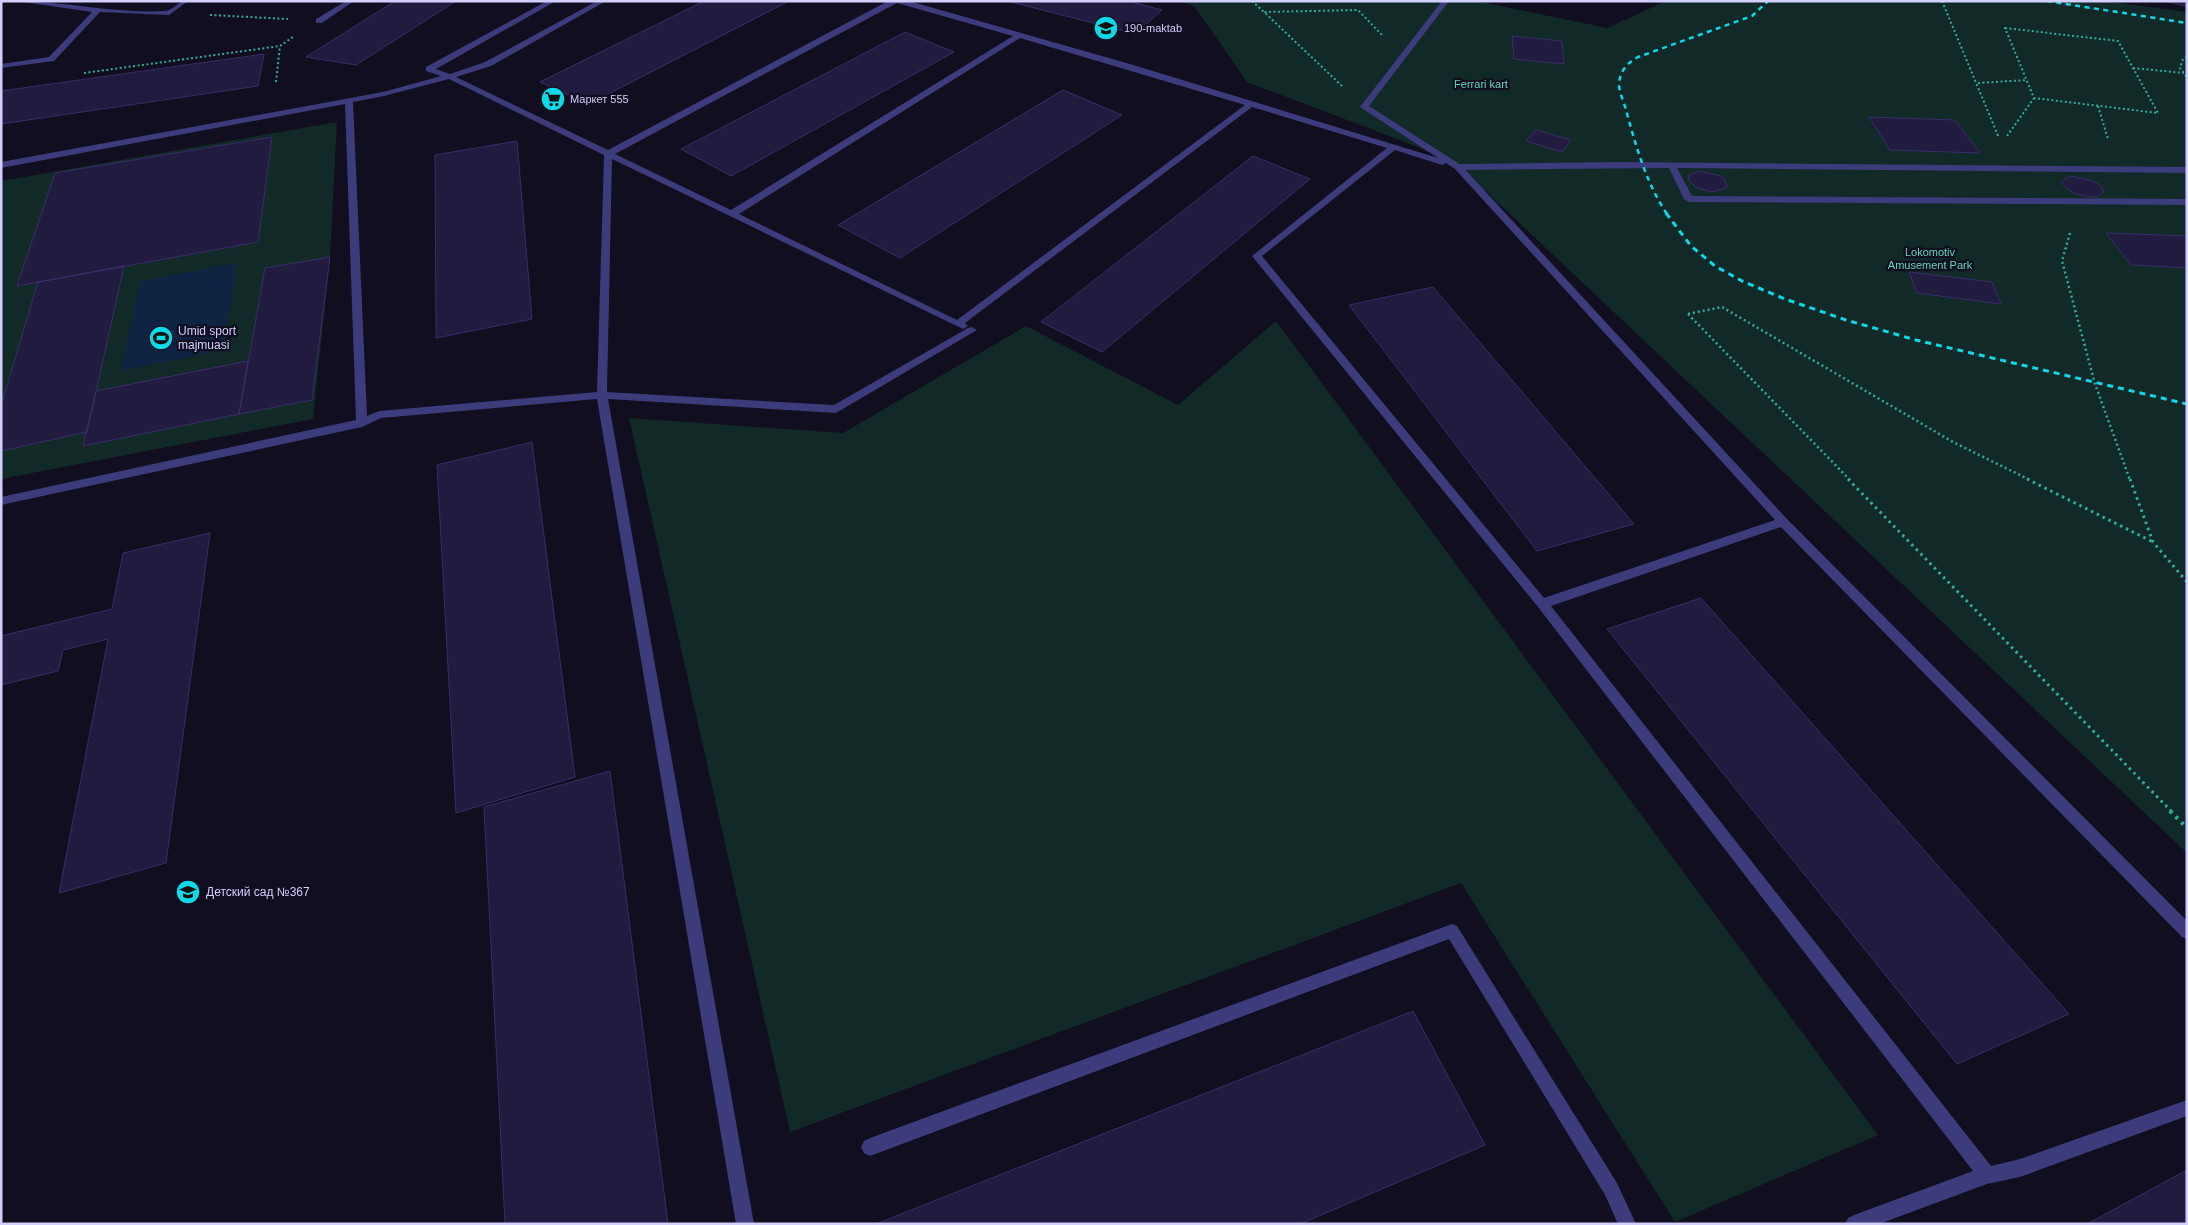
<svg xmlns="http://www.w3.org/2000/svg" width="2188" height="1225" viewBox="0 0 2188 1225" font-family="Arial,sans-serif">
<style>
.green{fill:#112927}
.water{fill:#0f2442}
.building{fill:#211b3f;stroke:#382e69}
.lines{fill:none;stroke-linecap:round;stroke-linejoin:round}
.path-far3{stroke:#35aaa0;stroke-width:2;stroke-dasharray:2 2.5;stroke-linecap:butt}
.path-far2{stroke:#35aaa0;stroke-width:2.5;stroke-dasharray:2 3;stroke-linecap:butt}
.path-far1{stroke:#35aaa0;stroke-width:3;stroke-dasharray:2.5 4;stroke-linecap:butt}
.path{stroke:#35aaa0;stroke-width:4;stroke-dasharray:3 5;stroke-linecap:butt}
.lane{fill:#3c3b7b;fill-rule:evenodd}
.street{fill:#3c3b7b;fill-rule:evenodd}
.rail-far1{stroke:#0ed9e9;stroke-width:2.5;stroke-dasharray:5 4.5;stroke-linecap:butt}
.rail{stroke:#0ed9e9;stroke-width:3;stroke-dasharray:6 5;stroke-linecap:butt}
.labels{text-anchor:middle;stroke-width:4.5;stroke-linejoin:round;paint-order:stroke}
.far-poi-label{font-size:11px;fill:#d2cffc;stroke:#100e1f;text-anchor:start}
.far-park-label{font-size:11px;fill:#60d7b6;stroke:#100e1f}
.poi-label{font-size:12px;fill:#d2cffc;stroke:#100e1f;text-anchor:start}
</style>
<rect width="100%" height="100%" fill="#100e1f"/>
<path class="green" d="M1181 1H1477L1607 28 1666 1H2105L2187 12V853L1459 166 1418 147 1247 82 1195 7Z
M337 122 330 257 313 419 1 479V181Z
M1276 321 1878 1135 1675 1222 1461 883 790 1132 629 418 843 433 1026 326 1178 405Z"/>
<path class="water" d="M237 263 223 350 120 371 141 281Z"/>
<path class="building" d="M395 1H456L356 65 306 57Z
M704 1H789L589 104 540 82Z
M1007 1H1128L1162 10 1136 34Z
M2163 1H2187V6Z
M905 32 954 52 731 176 681 149Z
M1512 36 1562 41 1564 64 1514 59Z
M264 54 258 86 1 124V91Z
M1063 90 1122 115 900 258 838 225Z
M1869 117 1955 120 1980 153 1890 150Z
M1536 130 1571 140 1562 152 1526 141Z
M272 137 258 242 17 286 55 173Z
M517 141 532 319 436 338 435 155Z
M1253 156 1310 179 1102 352 1041 322Z
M1700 171 1720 176 1724 179 1727 186 1724 189 1711 192 1696 187 1688 179 1689 175Z
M2071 176 2093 181 2099 184 2104 191 2098 197H2090L2073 193 2062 184V181Z
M2106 233 2187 236V268L2131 265Z
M330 257 312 400 239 414 265 268Z
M124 266 87 432 1 451V406L38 282Z
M1909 272 1992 282 2001 304 1917 293Z
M1433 287 1634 524 1537 551 1349 305Z
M248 361 239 414 83 446 96 391Z
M532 442 575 777 456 813 437 465Z
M210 533 166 863 59 893 108 639 63 650 58 671 1 685V636L112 609 123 553Z
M1701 598 2069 1014 1957 1064 1607 629Z
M610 771 668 1224H505L484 807Z
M1413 1011 1485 1145 1300 1224H876Z
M2187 1170V1224H2087Z"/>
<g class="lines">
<path class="path-far3" d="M1252 1 1264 12
M1942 1 1999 138
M210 15 288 19
M2005 28 2118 41 2158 113 2034 98Z
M2187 57 2183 59 2180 68 2187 77
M2133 68 2184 73
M84 73 280 46 293 37
M276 82 280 46
M1978 83 2027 80
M1342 86 1264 12 1358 10 1382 35
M2098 106 2108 139
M2007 136 2034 98"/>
<path class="path-far2" d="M2070 233 2062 261 2095 384 2130 480
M1688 314 1850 480
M1688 314 1722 307 1953 442 2030 480"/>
<path class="path-far1" d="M1848 479 2172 812
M2027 479 2153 542
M2130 479 2153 542 2187 582"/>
<path class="path" d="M2170 811 2187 828"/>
<path class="lane" d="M16 1C65 1 116 14 165 11 174 10 177 1 188 1L169 15 100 12 54 61 1 68V64L49 57 92 12Z
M346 1H354L322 23H316V19Z
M547 1H556L436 69 450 74 485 62 597 1H606L491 66 456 77 608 150 888 1H909L1130 64 1438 158 1360 107 1442 1H1449L1369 106 1461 165 1787 519 2187 921V939L2182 937 1781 527 1551 606 1991 1166 2020 1159 2187 1100V1116L2020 1177 1987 1184 1879 1224H1845L1848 1218 1854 1215 1973 1171 1538 607 1252 256 1387 148 1252 107 965 323 968 326 963 329 612 159 607 392 834 405 968 328 972 327 977 330 836 413 608 399 754 1224H736L597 399 381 418 362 427 1 505V497L356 420 345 104 1 168V162L383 92 434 78 441 76 426 71V67ZM897 3 1013 36 731 210 615 154ZM1020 38 1245 105 957 320 739 214ZM449 79 604 155 597 392 379 411 367 416 353 102 384 96ZM1395 150 1442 165 1446 163 1455 169 1775 520 1544 598 1262 256Z
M1452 924 1457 926 1617 1183 1636 1224H1618L1605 1195 1449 939 870 1156 864 1153 861 1147 864 1141 870 1138Z"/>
<path class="street" d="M1618 162 2187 167V173L1677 168 1692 196 2187 199V205L1689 202 1684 199 1669 168 1458 170 1454 167 1458 164Z"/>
<path class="rail-far1" d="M2047 1 2187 23
M1667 214C1646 183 1636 146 1626 110 1624 102 1619 92 1619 84 1620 71 1627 63 1638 57L1752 16 1768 1"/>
<path class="rail" d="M1666 213 1691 246 1715 266 1742 281 1785 299 1846 320 1916 340 2187 404"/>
</g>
<defs>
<g id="school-disc" transform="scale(1.25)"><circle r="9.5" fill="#0ed9e9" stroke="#100e1f"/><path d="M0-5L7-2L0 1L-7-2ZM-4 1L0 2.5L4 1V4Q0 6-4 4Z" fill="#111"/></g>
<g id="supermarket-disc" transform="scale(1.25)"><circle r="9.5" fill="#0ed9e9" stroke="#100e1f"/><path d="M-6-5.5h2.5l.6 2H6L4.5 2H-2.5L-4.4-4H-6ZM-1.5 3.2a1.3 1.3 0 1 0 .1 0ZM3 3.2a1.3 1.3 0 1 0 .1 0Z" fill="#111"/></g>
<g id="stadium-disc" transform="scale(1.25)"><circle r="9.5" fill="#0ed9e9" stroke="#100e1f"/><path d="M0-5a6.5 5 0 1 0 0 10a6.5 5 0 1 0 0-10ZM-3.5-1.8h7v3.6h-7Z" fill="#111"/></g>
</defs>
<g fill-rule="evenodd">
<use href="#school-disc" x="1106" y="28"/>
<use href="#supermarket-disc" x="553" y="99"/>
<use href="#stadium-disc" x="161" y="338"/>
<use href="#school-disc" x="188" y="892"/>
</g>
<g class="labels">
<g class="far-poi-label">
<text x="1124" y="32">190-maktab</text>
<text x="570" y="103">Маркет 555</text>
</g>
<g class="far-park-label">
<text x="1481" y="88">Ferrari kart</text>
<text x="1930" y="256">Lokomotiv<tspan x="1930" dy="13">Amusement Park</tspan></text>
</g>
<g class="poi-label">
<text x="178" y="335">Umid sport<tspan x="178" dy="14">majmuasi</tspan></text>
<text x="206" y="896">Детский сад №367</text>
</g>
</g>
<rect width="2188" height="1225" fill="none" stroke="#d2cffc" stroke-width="5"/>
</svg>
